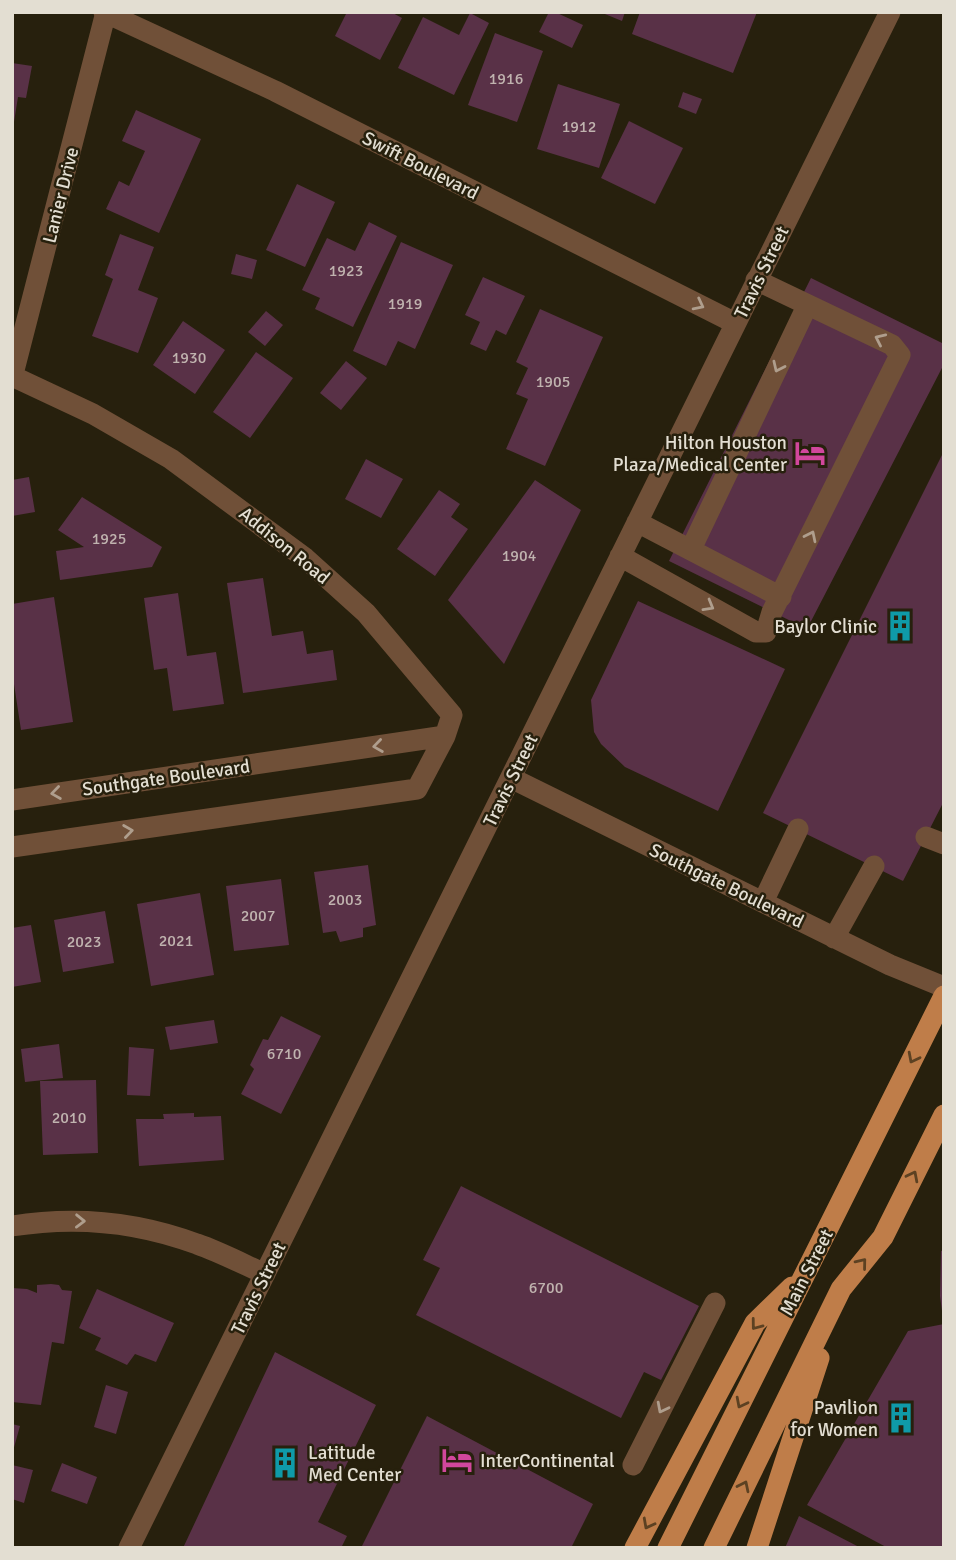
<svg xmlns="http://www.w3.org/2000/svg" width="956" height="1560" viewBox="0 0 956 1560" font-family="Signika,sans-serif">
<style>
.building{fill:#593147}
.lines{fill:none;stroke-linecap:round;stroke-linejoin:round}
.minor{stroke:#705038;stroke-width:21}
.major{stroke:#bf7d49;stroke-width:21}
.oneway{stroke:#af9e8d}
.oneway2{stroke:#5c4122}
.labels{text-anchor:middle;stroke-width:5;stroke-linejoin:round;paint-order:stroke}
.number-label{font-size:16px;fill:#c0b3af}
.street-label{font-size:19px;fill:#e3ded2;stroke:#27200d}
.poi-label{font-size:19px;fill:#e3ded2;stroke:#27200d;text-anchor:end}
</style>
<rect width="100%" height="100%" fill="#27200d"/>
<path class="building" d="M347 12H391L402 18 380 60 335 36Z
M549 12H555L583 25 572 48 539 32Z
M600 12H625L622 21Z
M640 12H757L733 73 632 34Z
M470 13 489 23 454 95 398 68 423 17 459 35Z
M495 33 543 51 517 122 468 105Z
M12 63 32 66 26 98 18 97 14 122Z
M558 84 620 104 599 168 537 149Z
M683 92 702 99 696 114 678 107Z
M136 110 201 139 159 233 106 209 119 181 129 186 145 151 122 141Z
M629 121 683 148 655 204 601 178Z
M297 184 335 202 305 267 266 250Z
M369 222 397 236 353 327 315 309 320 298 302 290 327 238 355 251Z
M120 234 154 247 138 290 158 298 138 353 92 336 113 279 105 275Z
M401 242 453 265 415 349 398 341 386 366 353 351Z
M236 254 257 260 252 279 231 274Z
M483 277 525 296 506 335 496 330 486 351 470 344 480 322 465 315Z
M811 278 944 344V364L807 629 669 561Z
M540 309 603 337 545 466 506 449 528 399 516 394 528 368 516 362Z
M266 311 283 325 265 346 248 332Z
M183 321 225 350 195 394 153 365Z
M256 352 293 378 250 438 213 412Z
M346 361 367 378 341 410 320 393Z
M944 451V801L903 881 763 813Z
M366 459 403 479 381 518 345 499Z
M29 477 35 512 12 516V480Z
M535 480 581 510 504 664 448 600Z
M439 490 460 504 451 517 468 529 435 576 397 549Z
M82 497 162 547 152 567 60 580 56 551 84 547 58 530Z
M263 578 272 636 303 631 307 654 333 650 337 680 243 693 227 583Z
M178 593 187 656 216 652 224 704 173 711 167 668 154 670 144 598Z
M54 597 73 722 21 730 12 671V604Z
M638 601 785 669 718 811 625 767 601 744 594 732 591 700Z
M368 865 376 925 363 928V937L340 942 336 931 323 933 314 872Z
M281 879 289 945 234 951 226 886Z
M200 893 214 975 151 986 137 904Z
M105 911 114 963 63 972 54 920Z
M31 925 41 982 12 987V928Z
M281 1016 321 1036 281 1114 241 1094 254 1069 250 1065 263 1039 268 1040Z
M214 1020 218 1043 170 1050 165 1027Z
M59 1044 63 1078 25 1082 21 1049Z
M129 1047 154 1049 150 1096 127 1095Z
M96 1080 98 1153 43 1155 40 1081Z
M194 1113V1117L221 1116 224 1160 139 1166 136 1119H164L163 1114Z
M461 1186 699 1306 661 1380 644 1372 621 1418 416 1315 440 1268 423 1260Z
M944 1250V1311H942L940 1296 941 1251Z
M51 1284 59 1285 62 1290 72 1291 64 1344 52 1342 41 1405 12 1402V1288L27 1289 37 1293V1285Z
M97 1289 174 1323 156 1362 135 1354 127 1365 95 1350 101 1338 79 1328Z
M944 1324V1548H888L807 1505 908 1331Z
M275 1352 376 1405 318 1522 347 1536 341 1548H183Z
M106 1385 128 1392 116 1434 94 1427Z
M427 1416 593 1504 571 1548H361Z
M12 1424 20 1426 13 1451H12Z
M62 1463 97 1477 87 1504 51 1491Z
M12 1465 33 1470 24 1503 12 1499Z
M799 1516 861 1548H785Z"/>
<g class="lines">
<path class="minor" d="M104 12 275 91 735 323
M12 376 93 414 171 459 305 558 366 613 452 715 445 736 417 789 12 847
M12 378 106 12
M637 522 781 597
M691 549 807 306
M620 556 756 632H766L772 612 900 355 892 345 756 280
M511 778 890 965 944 987
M12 800 445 736
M926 837 944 844
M763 902 798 829
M834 938 874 866
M12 1226C74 1216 138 1222 197 1244 220 1252 243 1264 265 1274
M633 1465 715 1303
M129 1548 890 12"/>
<path class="major" d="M635 1548 755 1323 792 1287
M668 1548 944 996
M714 1548 841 1289 883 1237 944 1115
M757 1548 819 1358"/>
</g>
<defs><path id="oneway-chevron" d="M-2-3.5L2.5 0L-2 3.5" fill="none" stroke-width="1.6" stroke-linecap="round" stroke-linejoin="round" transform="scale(1.75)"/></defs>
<g class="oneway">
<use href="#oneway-chevron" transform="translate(699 305) rotate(27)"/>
<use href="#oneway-chevron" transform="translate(880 339) rotate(-155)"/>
<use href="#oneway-chevron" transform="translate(778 367) rotate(115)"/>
<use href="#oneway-chevron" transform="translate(811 536) rotate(-64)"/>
<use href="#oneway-chevron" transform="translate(709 606) rotate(30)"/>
<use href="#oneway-chevron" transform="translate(378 746) rotate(172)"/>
<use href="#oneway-chevron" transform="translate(56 793) rotate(172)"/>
<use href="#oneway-chevron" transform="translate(128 831) rotate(-8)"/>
<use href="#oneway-chevron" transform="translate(80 1221) rotate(1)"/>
<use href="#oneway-chevron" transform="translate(662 1408) rotate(117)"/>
</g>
<g class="oneway2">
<use href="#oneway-chevron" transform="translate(913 1058) rotate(117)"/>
<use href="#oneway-chevron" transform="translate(913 1176) rotate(-63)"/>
<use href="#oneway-chevron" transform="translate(862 1263) rotate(-51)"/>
<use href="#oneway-chevron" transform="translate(756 1325) rotate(127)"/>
<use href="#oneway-chevron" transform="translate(741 1403) rotate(117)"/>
<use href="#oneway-chevron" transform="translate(744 1486) rotate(-64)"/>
<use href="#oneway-chevron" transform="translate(648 1524) rotate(118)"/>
</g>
<defs>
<g id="hotel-bare" transform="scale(2.415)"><path d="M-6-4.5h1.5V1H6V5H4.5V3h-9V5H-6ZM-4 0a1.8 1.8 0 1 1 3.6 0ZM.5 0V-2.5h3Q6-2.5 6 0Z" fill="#d1479c" stroke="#27200d" stroke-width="2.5" paint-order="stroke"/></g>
<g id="building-bare" transform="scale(2.415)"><path d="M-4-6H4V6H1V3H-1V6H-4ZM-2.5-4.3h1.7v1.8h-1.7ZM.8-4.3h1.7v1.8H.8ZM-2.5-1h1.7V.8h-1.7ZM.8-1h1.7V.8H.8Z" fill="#0f9aa8" stroke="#27200d" stroke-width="2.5" paint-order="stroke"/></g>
</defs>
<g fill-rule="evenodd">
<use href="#hotel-bare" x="810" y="453"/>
<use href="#building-bare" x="900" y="626"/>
<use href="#building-bare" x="901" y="1418"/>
<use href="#hotel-bare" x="457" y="1460"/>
<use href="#building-bare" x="285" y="1463"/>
</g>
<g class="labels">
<g class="number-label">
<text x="506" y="84">1916</text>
<text x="579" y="132">1912</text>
<text x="346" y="276">1923</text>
<text x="405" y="309">1919</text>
<text x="189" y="363">1930</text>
<text x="553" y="387">1905</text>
<text x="109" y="544">1925</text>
<text x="519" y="561">1904</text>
<text x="345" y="905">2003</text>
<text x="258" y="921">2007</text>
<text x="176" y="946">2021</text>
<text x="84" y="947">2023</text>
<text x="284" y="1059">6710</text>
<text x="69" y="1123">2010</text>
<text x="546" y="1293">6700</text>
</g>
<g class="street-label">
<text transform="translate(421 165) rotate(27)" y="7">Swift Boulevard</text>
<text transform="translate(60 195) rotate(-76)" y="7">Lanier Drive</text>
<text transform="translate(761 272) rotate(-64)" y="7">Travis Street</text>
<text transform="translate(285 545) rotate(39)" y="7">Addison Road</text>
<text transform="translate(166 777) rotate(-8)" y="7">Southgate Boulevard</text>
<text transform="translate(510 780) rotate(-64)" y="7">Travis Street</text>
<text transform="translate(727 885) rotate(26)" y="7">Southgate Boulevard</text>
<text transform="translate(806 1272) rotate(-63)" y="7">Main Street</text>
<text transform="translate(258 1288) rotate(-64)" y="7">Travis Street</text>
</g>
<g class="poi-label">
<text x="787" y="449">Hilton Houston<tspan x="787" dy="22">Plaza/Medical Center</tspan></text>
<text x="877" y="633">Baylor Clinic</text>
<text x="878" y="1414">Pavilion<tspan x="878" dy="22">for Women</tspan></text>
<text x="308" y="1459" text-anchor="start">Latitude<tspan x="308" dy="22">Med Center</tspan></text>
<text x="480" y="1467" text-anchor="start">InterContinental</text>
</g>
</g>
<rect width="956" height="1560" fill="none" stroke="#e3ded2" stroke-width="28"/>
</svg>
